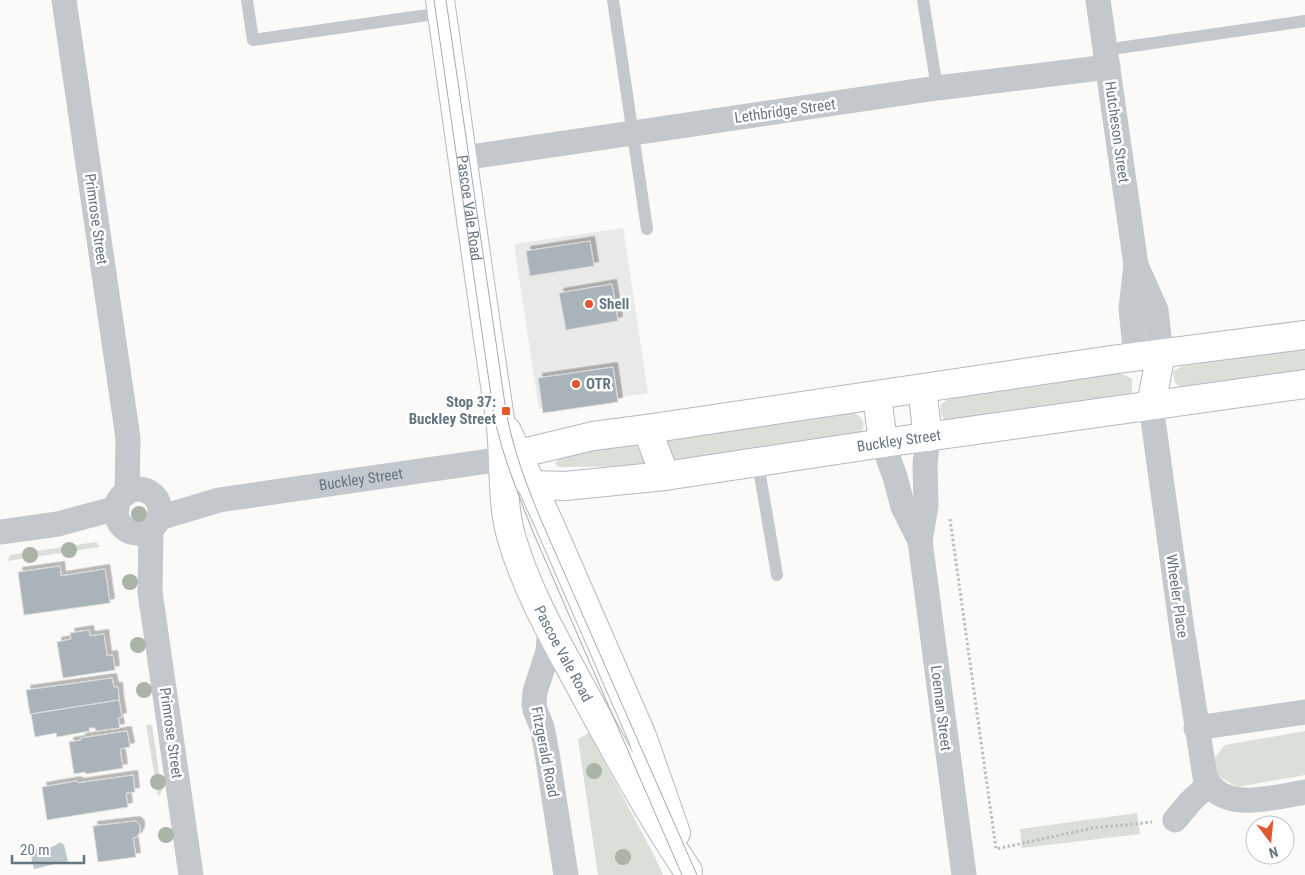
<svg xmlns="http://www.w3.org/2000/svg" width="1305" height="875" viewBox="0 0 1305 875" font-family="'Roboto Condensed',sans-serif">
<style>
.built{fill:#e8e9e9}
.green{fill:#dadfd7}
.water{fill:#bbc7cb}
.building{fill:#aab3b9;stroke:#dcdcda;filter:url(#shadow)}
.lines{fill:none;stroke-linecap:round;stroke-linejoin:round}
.secondary-casing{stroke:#b3babf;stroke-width:30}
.primary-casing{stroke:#b5babe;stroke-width:30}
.path{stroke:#bbbfc2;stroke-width:3;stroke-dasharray:2.5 2.5;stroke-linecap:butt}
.lane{stroke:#c3c8cc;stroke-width:12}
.street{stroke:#c3c8cc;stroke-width:25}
.secondary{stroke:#fff;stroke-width:28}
.primary{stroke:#fff;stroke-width:28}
.tram{stroke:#a2aab0;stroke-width:1}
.tree{fill:#aab4a7}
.poi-dot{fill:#e4572e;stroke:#fff;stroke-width:2}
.labels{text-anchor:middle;stroke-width:5;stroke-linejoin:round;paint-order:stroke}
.street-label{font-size:15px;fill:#657683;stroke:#fff}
.poi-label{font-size:15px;font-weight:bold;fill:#657683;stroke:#fff;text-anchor:start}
</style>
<defs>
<filter id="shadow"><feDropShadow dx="4.5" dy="-4.5" stdDeviation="0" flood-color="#0004"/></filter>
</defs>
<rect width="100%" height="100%" fill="#fafaf8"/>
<path class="built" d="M623 228 648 393 539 409 514 244Z"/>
<path class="green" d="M1305 348V374L1186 391 1175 383 1173 372 1182 366Z
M1121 373 1132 379V392L1125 400 947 422C942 417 939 412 941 404L950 398Z
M849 412C867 414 868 433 853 437L674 460 667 442 670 438Z
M638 442 647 466 560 467 557 466 555 463C568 448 617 446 638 442Z
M96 542 100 547 8 561 10 555Z
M146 724 152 725 162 792 158 796Z
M1305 731V775L1237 787 1217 775 1213 760 1225 745Z
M589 733 656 859 663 875H598L578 739Z
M1137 813 1140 834 1022 848 1020 829Z"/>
<path class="water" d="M60 842 64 845 68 861 34 869 29 848C32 848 35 849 38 849 45 850 54 847 60 842Z"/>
<path class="building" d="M590 241 594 266 530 276 526 251Z
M612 284 618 321 566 330 559 293Z
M613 367 618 402 543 413 538 378Z
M60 566 61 576 105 569 110 603 24 615 18 572Z
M89 630 90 636 104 634 107 656 113 655 115 670 63 678 57 642 71 639 70 633Z
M112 678 114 687H118L119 700 30 714 26 690Z
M119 700 122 717 118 718 120 728 96 731 95 728H89L90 731 57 737 56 733 35 737 31 714Z
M127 731 130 747 120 749 123 768 86 774 85 772 74 774 69 742 81 740V738Z
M133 775 135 792 126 793 128 807 47 820 42 787 77 781 78 783Z
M136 821 140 825V831L137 837 133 838 136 857 98 862 93 826Z"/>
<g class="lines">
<g class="secondary-casing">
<g id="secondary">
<path d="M922 389 928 437"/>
<path d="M877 396 883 443"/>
<path d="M1151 405 1161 354"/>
<path d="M647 429 665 476"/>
<path d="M518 454 593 436 647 429 1118 359 1305 335"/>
<path id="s2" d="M532 485 565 486 665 476 883 443 1305 384"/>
</g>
</g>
<g class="primary-casing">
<g id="primary">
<path id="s3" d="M440 0C460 137 478 275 499 412 506 453 500 496 511 536 527 592 556 641 583 691 616 752 649 813 688 871"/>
<path d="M507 431 550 525 642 736 676 833"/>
</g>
</g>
<path class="path" d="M950 519 996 849 1093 828 1152 822"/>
<path class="lane" d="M247 0 253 40 442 13
M613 0 647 229
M923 0 937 88
M1105 50 1305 21
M758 463 777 575"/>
<g class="street">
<path d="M64 0 128 438 127 493"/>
<path d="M1098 0 1136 265 1131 309 1136 357"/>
<path d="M463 158 937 88 1108 67"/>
<path d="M1136 265 1156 310 1161 354"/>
<path d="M1151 405 1181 623 1205 777C1222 814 1274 797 1305 792"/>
<path d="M928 437 925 464 926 506 920 541 964 875"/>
<path d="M883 443 895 477 903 507 920 541"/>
<circle cx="138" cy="511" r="22"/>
<path id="s1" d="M159 518 219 500 503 459"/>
<path d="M151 529 150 592 191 875"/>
<path d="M0 532 58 524 117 508"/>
<path d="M550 629 548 651 535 692 534 704 535 710 542 727 547 753 566 875"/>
<path d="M1196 728 1305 712"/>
<path d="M1175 820 1190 802 1208 785"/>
</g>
<use href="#secondary" class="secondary"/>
<use href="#primary" class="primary"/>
<path class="tram" d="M434 0 494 416C503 458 518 493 533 532L682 875
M446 0 506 411C513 449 526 484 541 520L697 875"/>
</g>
<g class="tree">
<circle cx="139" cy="514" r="8"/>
<circle cx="69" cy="550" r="8"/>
<circle cx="30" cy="555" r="8"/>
<circle cx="130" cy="582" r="8"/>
<circle cx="138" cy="645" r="8"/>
<circle cx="144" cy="690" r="8"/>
<circle cx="594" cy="771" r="8"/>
<circle cx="158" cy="782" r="8"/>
<circle cx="166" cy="835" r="8"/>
<circle cx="623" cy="857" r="8"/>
</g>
<g class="poi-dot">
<circle cx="589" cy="304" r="5"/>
<circle cx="576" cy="384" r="5"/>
<rect x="501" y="406" width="10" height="10" rx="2.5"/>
</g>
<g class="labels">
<g class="street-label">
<text transform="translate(785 111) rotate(-8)" y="5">Lethbridge Street</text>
<text transform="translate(1117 132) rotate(82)" y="5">Hutcheson Street</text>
<text dy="5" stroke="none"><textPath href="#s3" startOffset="210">Pascoe Vale Road</textPath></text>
<text transform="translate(96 219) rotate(82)" y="5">Primrose Street</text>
<text dy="5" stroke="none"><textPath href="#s2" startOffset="370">Buckley Street</textPath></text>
<text dy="5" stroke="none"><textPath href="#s1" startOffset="206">Buckley Street</textPath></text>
<text transform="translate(1177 596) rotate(82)" y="5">Wheeler Place</text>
<text dy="5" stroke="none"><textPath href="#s3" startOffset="670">Pascoe Vale Road</textPath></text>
<text transform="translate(941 708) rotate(83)" y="5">Loeman Street</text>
<text transform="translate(171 733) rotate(82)" y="5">Primrose Street</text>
<text transform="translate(545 752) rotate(79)" y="5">Fitzgerald Road</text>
</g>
<g class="poi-label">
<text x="599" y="309">Shell</text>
<text x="586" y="389">OTR</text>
<text x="496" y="407" text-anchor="end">Stop 37:<tspan x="496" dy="17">Buckley Street</tspan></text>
</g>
</g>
<g transform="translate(1270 840) rotate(164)"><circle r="24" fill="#ffffff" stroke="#c1c8cd"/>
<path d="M0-4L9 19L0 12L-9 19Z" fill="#e4572e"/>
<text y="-8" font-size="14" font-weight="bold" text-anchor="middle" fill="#657683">N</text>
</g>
<path d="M12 855v8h72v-8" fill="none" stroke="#657683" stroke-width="2.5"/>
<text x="20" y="855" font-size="15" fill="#657683" stroke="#ffffff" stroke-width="4" paint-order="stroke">20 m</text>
</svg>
